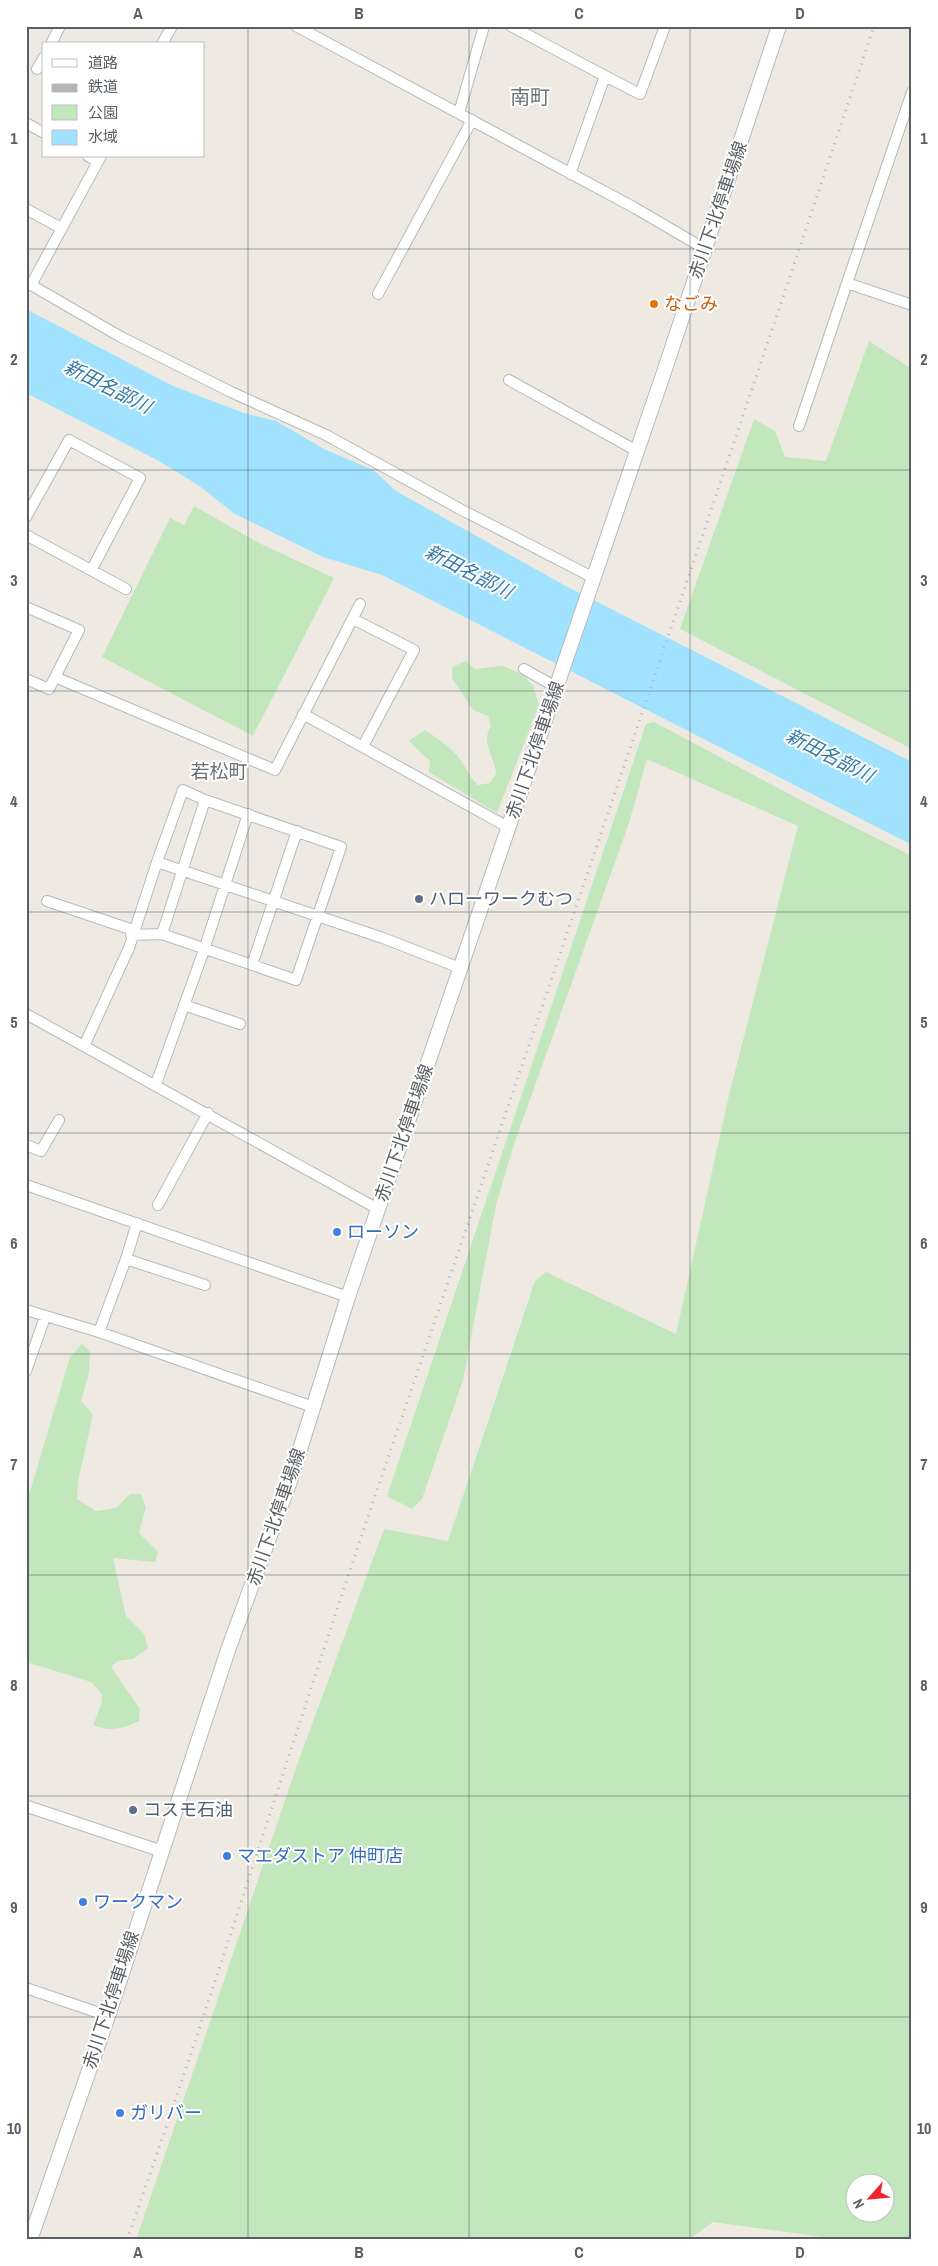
<svg xmlns="http://www.w3.org/2000/svg" width="938" height="2266" viewBox="0 0 938 2266" font-family="'Archivo Narrow','Noto Sans JP',sans-serif">
<style>
.green{fill:#c2e7bc;fill-rule:evenodd}
.water{fill:#a1e2ff}
.lines{fill:none;stroke-linecap:round;stroke-linejoin:round}
.minor-casing{stroke:#b5b9bd;stroke-width:12}
.tertiary-casing{stroke:#b5b9bd;stroke-width:13}
.secondary-casing{stroke:#b5babf;stroke-width:16}
.minor{stroke:#fff;stroke-width:10}
.tertiary{stroke:#fff;stroke-width:11}
.secondary{stroke:#fff;stroke-width:14}
.rail{stroke:#b3b4b4;stroke-width:3;stroke-dasharray:1 6;stroke-linecap:butt}
.grid{fill:none;stroke:#5a5f63;stroke-width:1;stroke-opacity:0.55}
.food-dot{fill:#e8710a;stroke:#fff;stroke-width:2}
.service-dot{fill:#5c6f8a;stroke:#fff;stroke-width:2}
.shop-dot{fill:#3f7fe0;stroke:#fff;stroke-width:2}
.labels{text-anchor:middle;stroke-width:4;stroke-linejoin:round;paint-order:stroke}
.street-label{font-size:18px;fill:#5a5f63;stroke:#fff}
.food-label{font-size:18px;fill:#c56008;stroke:#fff;text-anchor:start}
.service-label{font-size:18px;fill:#4e5e75;stroke:#fff;text-anchor:start}
.shop-label{font-size:18px;fill:#366cbe;stroke:#fff;text-anchor:start}
.water-label{font-size:19px;font-style:italic;fill:#3479a4;stroke:#fff}
.neighbourhood-label{font-size:19px;fill:#6b7276;stroke:#fff}
.quarter-label{font-size:20px;fill:#6b7276;stroke:#fff}
.neatline{fill:none;stroke:#5a5f63;stroke-width:2}
.grid-label{font-size:16px;text-anchor:middle;font-weight:bold;fill:#5a5f63}
</style>
<rect width="100%" height="100%" fill="#eeeae2"/>
<path class="green" d="M869 341 912 369V749L680 629 754 419 775 431 785 457 826 461Z
M194 506 259 543 334 578 253 736 102 657 170 518 184 525Z
M466 661 475 669 503 666 523 675 533 686 539 705 497 813 429 772 430 761 409 741 425 730C438 739 450 746 459 758 466 767 469 777 478 785L490 783 496 774C495 755 480 744 491 726L488 716 473 710 452 678V667Z
M654 722 810 805 912 856V2240H843L713 2222 688 2240H136L297 1765 384 1529 448 1541 535 1281 546 1272 676 1334 729 1095 798 826 647 759 629 823 514 1144 496 1205 463 1380 422 1499 412 1509 387 1496 646 724ZM856 2184H886V2214H856Z
M82 1344 90 1352 89 1372 81 1401 93 1414 78 1482 77 1499 96 1511 116 1508 130 1494H141L146 1507 139 1533 158 1552 155 1562 113 1558 126 1616 144 1634 148 1648 133 1659 117 1661 111 1667 140 1709 139 1721C123 1729 110 1732 93 1725L102 1702V1694L91 1682 26 1662V1505L70 1357Z"/>
<path class="water" d="M26 309 173 386 244 413 276 421 324 449 373 470 396 491 564 585 912 762V845L382 575 323 557 235 514 198 485 157 460 26 393Z"/>
<g class="lines">
<g class="minor-casing">
<path id="minor" d="M296 26 635 208 705 249
M511 26 605 76 570 174
M51 44 60 26
M162 44 172 26
M37 69 44 57
M605 76 640 94 665 26
M912 92 847 283 912 305
M459 113 484 26
M26 123 44 133
M88 156 98 162
M26 209 61 228
M26 282 121 337 231 392 326 435 460 509 594 578
M31 285 101 156
M378 294 472 120
M509 380 637 451
M799 426 847 283
M26 517 69 440 140 478 92 569
M26 535 126 589
M26 607 79 630 49 689 26 679
M353 619 414 650 363 746
M524 669 556 687
M55 677 275 770 360 604
M303 714 508 827
M157 862 183 790 205 800 341 847 296 980 162 934 205 800
M47 901 133 930
M131 935 162 934
M252 965 297 831
M184 1005 240 1024
M26 1014 378 1209
M84 1046 129 948 157 862 383 938 460 968
M156 1084 204 950 248 814
M26 1145 41 1151 59 1120
M26 1185 348 1297
M158 1205 208 1113
M126 1259 205 1285
M26 1310 99 1332 313 1407
M99 1332 126 1259 137 1223
M26 1371 45 1317
M26 1988 108 2016"/>
</g>
<g class="tertiary-casing">
<path id="tertiary" d="M26 1806 161 1851"/>
</g>
<g class="secondary-casing">
<path id="secondary" d="M30 2240 108 2016 228 1650 290 1481 348 1297 664 372 779 26"/>
</g>
<use href="#minor" class="minor"/>
<use href="#tertiary" class="tertiary"/>
<use href="#secondary" class="secondary"/>
<path class="rail" d="M127 2240C213 1996 289 1750 372 1505 540 1012 709 520 874 26"/>
</g>
<path class="grid" d="M248 26V2240M469 26V2240M690 26V2240M26 249H912M26 470H912M26 691H912M26 912H912M26 1133H912M26 1354H912M26 1575H912M26 1796H912M26 2017H912"/>
<circle class="food-dot" cx="654" cy="304" r="5"/>
<g class="service-dot">
<circle cx="419" cy="899" r="5"/>
<circle cx="133" cy="1810" r="5"/>
</g>
<g class="shop-dot">
<circle cx="337" cy="1232" r="5"/>
<circle cx="227" cy="1856" r="5"/>
<circle cx="83" cy="1902" r="5"/>
<circle cx="120" cy="2113" r="5"/>
</g>
<g class="labels">
<g class="street-label">
<text transform="translate(718 210) rotate(-71)" y="6">赤川下北停車場線</text>
<text transform="translate(535 750) rotate(-71)" y="6">赤川下北停車場線</text>
<text transform="translate(404 1133) rotate(-71)" y="6">赤川下北停車場線</text>
<text transform="translate(276 1517) rotate(-71)" y="6">赤川下北停車場線</text>
<text transform="translate(111 2000) rotate(-72)" y="6">赤川下北停車場線</text>
</g>
<g class="food-label">
<text x="664" y="310">なごみ</text>
</g>
<g class="service-label">
<text x="429" y="905">ハローワークむつ</text>
<text x="143" y="1816">コスモ石油</text>
</g>
<g class="shop-label">
<text x="347" y="1238">ローソン</text>
<text x="237" y="1862">マエダストア 仲町店</text>
<text x="93" y="1908">ワークマン</text>
<text x="130" y="2119">ガリバー</text>
</g>
<g class="water-label">
<text transform="translate(108 386) rotate(27)" y="7">新田名部川</text>
<text transform="translate(469 571) rotate(27)" y="7">新田名部川</text>
<text transform="translate(830 755) rotate(27)" y="7">新田名部川</text>
</g>
<g class="neighbourhood-label">
<text x="219" y="778">若松町</text>
</g>
<g class="quarter-label">
<text x="530" y="104">南町</text>
</g>
</g>
<rect width="938" height="2266" fill="none" stroke="#ffffff" stroke-width="55"/>
<rect x="42" y="42" width="162" height="115" fill="#ffffff" stroke="#bdbfc1"/>
<rect x="52" y="59" width="25" height="8" fill="#ffffff" stroke="#bdbfc1"/>
<text x="88" y="68" font-size="15" fill="#5a5f63">道路</text>
<rect x="52" y="84" width="25" height="8" fill="#b3b4b4" stroke="#bdbfc1"/>
<text x="88" y="92" font-size="15" fill="#5a5f63">鉄道</text>
<rect x="52" y="105" width="25" height="15" fill="#c2e7bc" stroke="#bdbfc1"/>
<text x="88" y="118" font-size="15" fill="#5a5f63">公園</text>
<rect x="52" y="130" width="25" height="15" fill="#a1e2ff" stroke="#bdbfc1"/>
<text x="88" y="142" font-size="15" fill="#5a5f63">水域</text>
<g transform="translate(870 2198) rotate(243)"><circle r="24" fill="#ffffff" stroke="#bdbfc1"/>
<path d="M0-4L9 19L0 12L-9 19Z" fill="#f2232d"/>
<text y="-8" font-size="14" font-weight="bold" text-anchor="middle" fill="#5a5f63">N</text>
</g>
<rect x="28" y="28" width="882" height="2210" class="neatline"/>
<g class="grid-label">
<text x="138" y="19">A</text>
<text x="359" y="19">B</text>
<text x="579" y="19">C</text>
<text x="800" y="19">D</text>
<text x="14" y="144">1</text>
<text x="924" y="144">1</text>
<text x="14" y="365">2</text>
<text x="924" y="365">2</text>
<text x="14" y="586">3</text>
<text x="924" y="586">3</text>
<text x="14" y="807">4</text>
<text x="924" y="807">4</text>
<text x="14" y="1028">5</text>
<text x="924" y="1028">5</text>
<text x="14" y="1249">6</text>
<text x="924" y="1249">6</text>
<text x="14" y="1470">7</text>
<text x="924" y="1470">7</text>
<text x="14" y="1691">8</text>
<text x="924" y="1691">8</text>
<text x="14" y="1913">9</text>
<text x="924" y="1913">9</text>
<text x="14" y="2134">10</text>
<text x="924" y="2134">10</text>
<text x="138" y="2258">A</text>
<text x="359" y="2258">B</text>
<text x="579" y="2258">C</text>
<text x="800" y="2258">D</text>
</g>
</svg>
